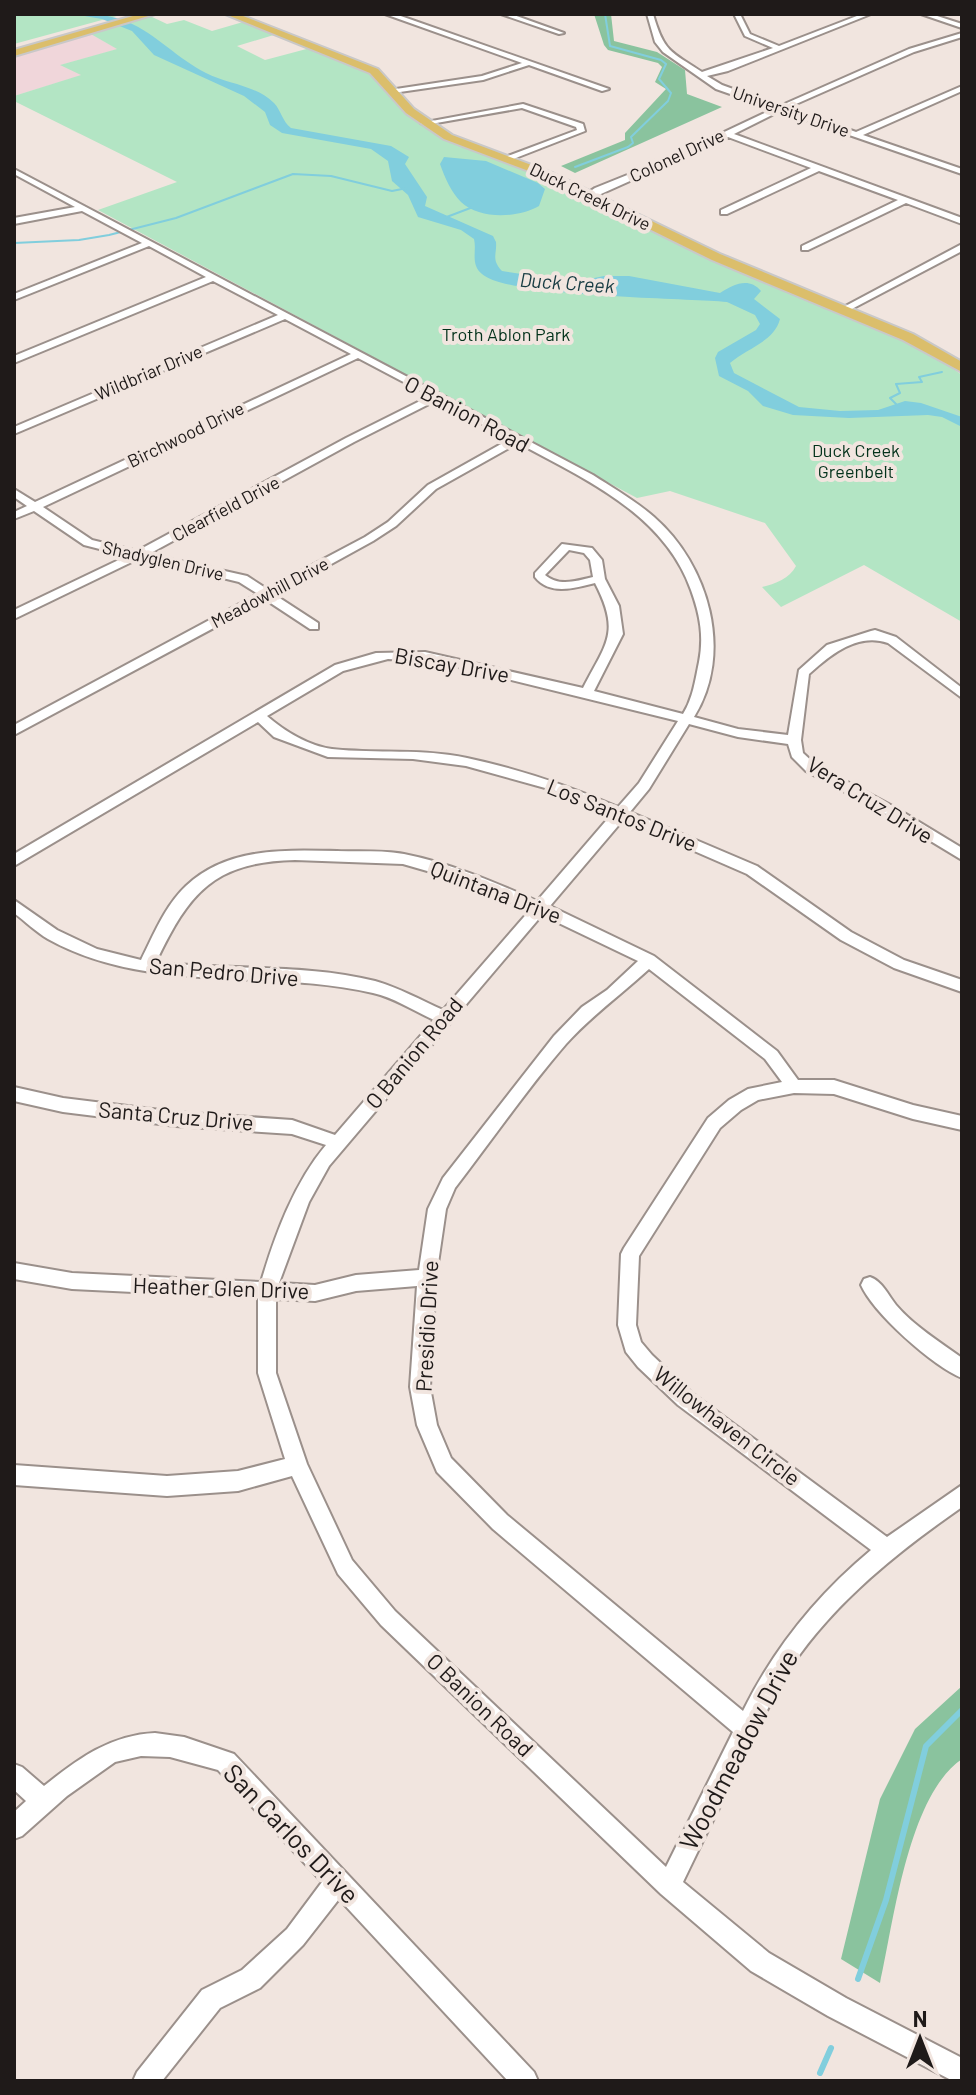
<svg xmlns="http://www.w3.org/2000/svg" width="976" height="2095" viewBox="0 0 976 2095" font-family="Barlow,sans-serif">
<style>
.commercial{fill:#f0d6da}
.green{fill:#b3e5c4}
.forest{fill:#8ac39e}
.water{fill:#81cedd}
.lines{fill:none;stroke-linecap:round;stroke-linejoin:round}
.stream-far1{stroke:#81cedd;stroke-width:2}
.stream{stroke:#81cedd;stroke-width:6}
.minor-casing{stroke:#9b908b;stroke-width:4}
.major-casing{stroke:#c9c8c8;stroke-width:4}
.minor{fill:#fff;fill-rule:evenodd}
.major{fill:#dbbe6b;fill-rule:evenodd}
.labels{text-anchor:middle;stroke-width:8;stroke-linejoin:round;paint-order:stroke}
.far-street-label{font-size:18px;fill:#1f1a19;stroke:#f1e5df}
.far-park-label{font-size:18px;fill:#03321b;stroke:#f1e5df}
.far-water-label{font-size:20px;font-style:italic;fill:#163b42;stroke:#f1e5df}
.street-label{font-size:22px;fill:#1f1a19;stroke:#f1e5df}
.near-street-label{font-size:26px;fill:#1f1a19;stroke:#f1e5df}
</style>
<rect width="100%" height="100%" fill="#f1e5df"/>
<path class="commercial" d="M89 33 118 49 61 65 83 75 14 96V55Z"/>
<path class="green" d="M14 14H124L14 44Z
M150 16 167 24 184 20 212 31 243 22 277 34 237 46 265 60 314 47 366 69 424 124 541 175 656 233 862 322 932 354 962 375V622L864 565 781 607 762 587C775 584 790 578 796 566L765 523 670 491 637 498 98 210 177 182 14 101V96L81 75 60 65 117 49 89 33Z"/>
<path class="forest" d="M594 14H611L614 41 657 52 685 70 687 94 722 107 575 173 561 166 625 140V133L666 89 655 82 662 67 658 63 608 50 604 45Z
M962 1686V1759C908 1796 894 1921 880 1983L841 1959 880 1799 915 1729Z"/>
<path class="water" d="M73 14C93 14 109 14 128 22 156 34 178 59 206 73 227 84 256 85 274 103 281 110 282 121 291 128L391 146 409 157 405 164 427 197 425 206 493 236 496 242C497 255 491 259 502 271L575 282 604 276H629L720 293C734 284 749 277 761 291L754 299 780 319C774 342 747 348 730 363L734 373 799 407 840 411 878 410 905 401 921 403 962 417V427L942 417 928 415 849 418 793 415 763 406 748 391 719 376 715 358 718 352 756 330 760 324 755 315 727 302C683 298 507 297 482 274 470 264 477 251 474 239L461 230 418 217 408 195 392 181 388 161 371 149 282 133 270 125 265 112 244 96 154 55 132 31 102 19Z
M444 157 486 161 538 183 545 189 539 206C518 218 480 220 461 202 451 192 445 178 440 164Z"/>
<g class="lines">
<path class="stream-far1" d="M575 167 628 147 633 143 631 137 668 101 671 93 659 79 666 64 661 60 610 46 605 14
M444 218 473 207
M14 243 79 240 109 235 176 218 293 174 331 176 392 191 407 188
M897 405 890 398 900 393 896 384 922 382 919 377 942 372"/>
<path class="stream" d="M858 1979 886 1900 926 1746 962 1710
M820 2073 831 2048"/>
<g class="minor-casing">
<path id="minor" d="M385 14H395L609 89 602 91 529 65 483 80 393 93 396 89 482 76 522 63Z
M501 14H511L564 33 559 34Z
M647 14H653C664 52 670 51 702 72L773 48 745 36 734 14H740L750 34 779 46 862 14H871L728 71 707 76 722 85 780 106 909 49 962 33V37L914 52 787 108 856 132 962 86V91L863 135 962 169V174L780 111 734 134 962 218V224L906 203 808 250H802V246L898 200 819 171 727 214H721V210L811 168 728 137 592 198H586V194L595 188 667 159 773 109 716 89 663 52 655 42Z
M921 14H931L962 24V28Z
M523 104 583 124 585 131 508 161 505 157 577 130 576 127 522 108 425 125 421 123Z
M14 169 593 475C613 488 636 501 654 517 709 565 734 653 694 717L738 729 788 735 799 670 827 645 871 631 875 630 896 637 962 688V698L888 643C858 632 830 655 809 674L801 740 803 753 816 765 896 808 962 848V860L886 814 806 771 792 757 788 744 738 737 689 724 649 789 630 812 757 866 851 932 904 960 962 980V992L894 968 841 940 747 874 623 820 550 906 654 956 777 1051 798 1080H834L913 1105 962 1116V1130L913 1119 834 1094 794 1093 758 1100 741 1110 720 1128 639 1256 636 1325 641 1342 652 1355 692 1393 887 1537 962 1485V1507C899 1551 837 1600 793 1664 774 1693 760 1725 745 1756 724 1798 703 1840 683 1882L769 1953 846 1998 962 2058V2081H953L828 2016 751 1971 661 1894 381 1625 338 1574 292 1476 238 1491 167 1496 14 1485V1465L167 1476 238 1471 285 1459 258 1373V1298L72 1289 14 1279V1263L72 1273 261 1282C275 1235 294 1183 326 1145L292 1134 176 1126 63 1112 14 1101V1087L63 1098 176 1112 292 1120 335 1135 434 1020C414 1011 395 998 373 993 265 968 149 995 48 939 36 932 25 921 14 913V900L57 930 97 949 141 960C154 934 165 906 186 886 227 847 284 850 337 851 359 852 382 850 404 854 450 863 494 882 537 901L611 815 556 791 466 766 413 759 328 757 274 737 258 722 14 866V854L335 665 376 653 425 652 583 688C606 643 621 633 595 583 575 588 550 596 535 577V573L562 544 592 548 602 560 605 579 619 606 623 634 594 691 683 714C693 698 695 681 699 662 704 636 700 615 691 590 664 514 585 479 518 443L436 489 396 526 373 541 275 595 318 623V629H310L266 600 14 735V725L258 594 239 582 140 558 14 619V610L127 556 84 545 34 511 14 519V512L27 506 14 497V489L35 502 351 354 285 319 14 434V427L278 315 213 281 14 363V356L206 277 149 246 14 300V294L142 243 82 211 14 224V218L75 207 14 174ZM358 358 430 396 346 438 137 551 92 540 43 507ZM437 400 510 439 428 485 388 522 365 537 267 589 247 576 149 554 354 442ZM569 550 584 553 590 560 593 577C576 581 559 587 545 575ZM388 659 438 662 678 721 639 783 618 807C569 786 519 769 467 758 422 748 377 754 332 749 309 746 284 731 267 716L343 671ZM295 860 403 864 455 879 530 910 443 1010C421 1000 399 988 375 981 304 963 228 971 156 962 189 893 213 862 295 860ZM542 915 638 961 607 990 582 1007 554 1036 443 1178 428 1209 419 1270 356 1275 315 1285 279 1283 309 1202 329 1166ZM649 969 765 1059 782 1082 748 1089 729 1100 708 1118 624 1248 621 1254 618 1325 626 1352 638 1367 678 1405 871 1550C817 1595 774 1648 743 1711L507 1515 451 1458 437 1425 430 1387 436 1277 446 1209 455 1188C492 1140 527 1089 566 1044 591 1016 622 994 649 969ZM417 1286 410 1387 417 1425 437 1472 493 1529 733 1732 666 1867 395 1611 352 1560 307 1464 276 1373V1299L315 1301 356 1291Z
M962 244V251L846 312 838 310Z
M870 1277C882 1281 888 1295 896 1305 914 1326 940 1342 962 1358V1378C933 1366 874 1314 861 1285L864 1279Z
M155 1733 184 1737 234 1754 534 2072 538 2081H508L339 1899 303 1945 260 1988 220 2008 162 2081H133L137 2072 202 1990 242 1970 287 1929 322 1882 218 1770 170 1757 141 1756 115 1762 67 1796 22 1836 14 1839V1812L26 1801 14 1790V1764L22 1767 44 1786C78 1759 110 1735 155 1733Z"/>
</g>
<g class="major-casing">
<path id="major" d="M140 14H155L14 56V50Z
M225 14H238L378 69 414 109 452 135 550 172 720 254 913 334 962 362V372L903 340 712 260 542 176 444 139 406 113 370 73Z"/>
</g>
<use href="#minor" class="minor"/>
<use href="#major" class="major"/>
</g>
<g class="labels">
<g class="far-street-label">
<text transform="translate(791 112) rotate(19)" y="6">University Drive</text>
<text transform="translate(677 156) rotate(-25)" y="6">Colonel Drive</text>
<text transform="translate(590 197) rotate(26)" y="6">Duck Creek Drive</text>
<text transform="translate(149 373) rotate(-23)" y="6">Wildbriar Drive</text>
<text transform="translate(186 435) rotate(-26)" y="6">Birchwood Drive</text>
<text transform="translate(226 509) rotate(-28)" y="6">Clearfield Drive</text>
<text transform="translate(163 561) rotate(13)" y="6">Shadyglen Drive</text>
<text transform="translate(270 593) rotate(-28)" y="6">Meadowhill Drive</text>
</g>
<g class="far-park-label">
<text x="506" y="341">Troth Ablon Park</text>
<text x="856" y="457">Duck Creek<tspan x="856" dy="21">Greenbelt</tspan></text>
</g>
<g class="far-water-label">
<text transform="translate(567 283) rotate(4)" y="7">Duck Creek</text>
</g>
<g class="street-label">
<text transform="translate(467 414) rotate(28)" y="8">O Banion Road</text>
<text transform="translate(452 665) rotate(10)" y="8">Biscay Drive</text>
<text transform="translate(870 800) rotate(32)" y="8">Vera Cruz Drive</text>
<text transform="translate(622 815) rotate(22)" y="8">Los Santos Drive</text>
<text transform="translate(496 892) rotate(21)" y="8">Quintana Drive</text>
<text transform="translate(224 972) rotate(5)" y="8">San Pedro Drive</text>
<text transform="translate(414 1053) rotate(-50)" y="8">O Banion Road</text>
<text transform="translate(176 1116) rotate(5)" y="8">Santa Cruz Drive</text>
<text transform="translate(221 1288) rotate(2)" y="8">Heather Glen Drive</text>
<text transform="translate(427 1326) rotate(-87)" y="8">Presidio Drive</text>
<text transform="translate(727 1426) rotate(38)" y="8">Willowhaven Circle</text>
<text transform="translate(480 1705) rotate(44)" y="8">O Banion Road</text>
</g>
<g class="near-street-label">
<text transform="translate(739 1750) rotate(-62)" y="9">Woodmeadow Drive</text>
<text transform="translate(291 1834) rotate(46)" y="9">San Carlos Drive</text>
</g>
</g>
<rect width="976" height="2095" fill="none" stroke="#1f1a19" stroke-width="32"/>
<g transform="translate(920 2039)" stroke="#f1e5df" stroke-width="6" paint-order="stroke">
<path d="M0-6L14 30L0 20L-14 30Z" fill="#1f1a19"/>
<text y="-12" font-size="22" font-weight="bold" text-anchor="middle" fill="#1f1a19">N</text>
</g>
</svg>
